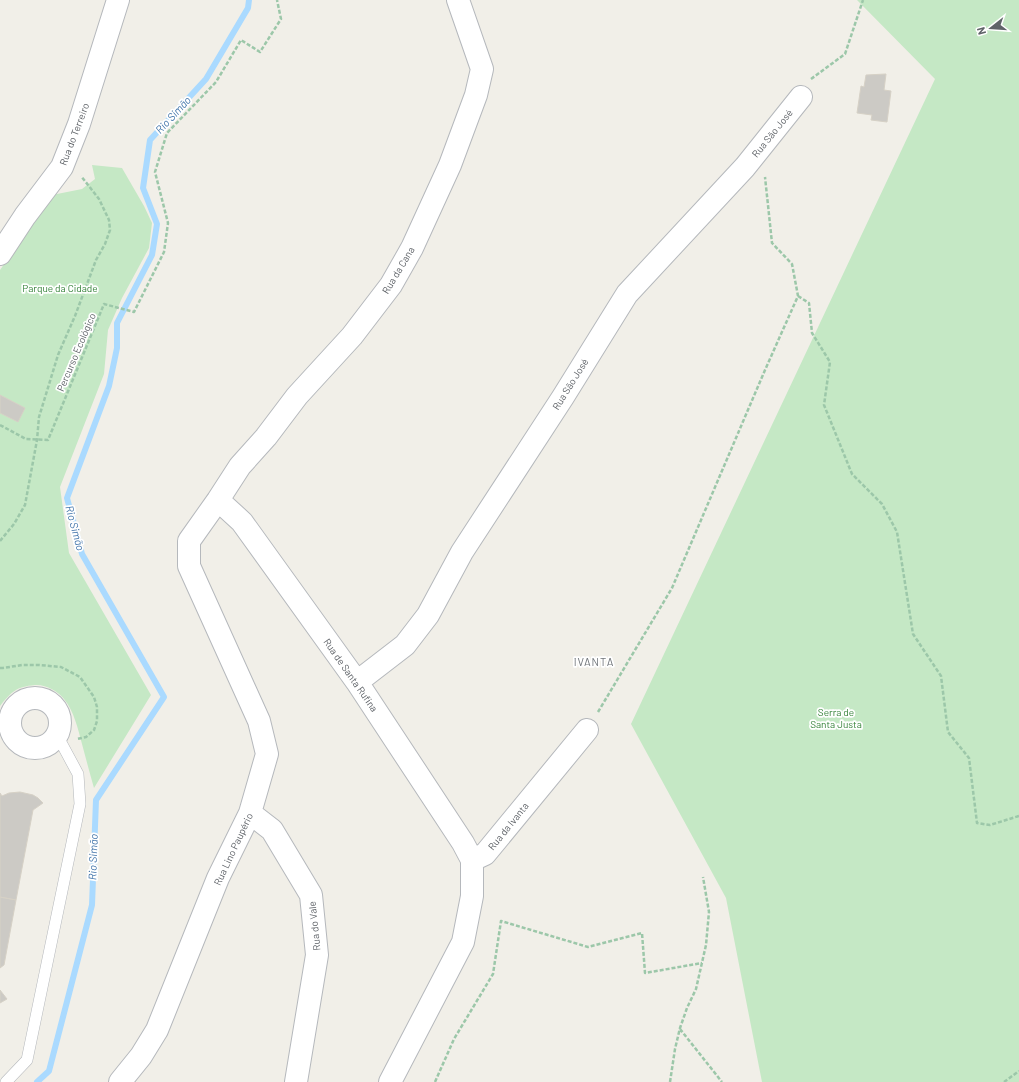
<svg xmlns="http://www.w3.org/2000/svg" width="1019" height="1082" viewBox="0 0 1019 1082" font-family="Barlow,sans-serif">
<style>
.green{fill:#c5e8c5}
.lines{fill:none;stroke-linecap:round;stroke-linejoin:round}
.stream{stroke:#aadaff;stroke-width:6}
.building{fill:#cccac5;stroke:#d6d1c6}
.lane-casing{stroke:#b5b8bc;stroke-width:12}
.street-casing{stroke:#b5b8bc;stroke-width:24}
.path{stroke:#9cc7a9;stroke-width:2.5;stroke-dasharray:4 2;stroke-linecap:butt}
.lane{stroke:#fff;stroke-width:11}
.street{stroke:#fff;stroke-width:22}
.labels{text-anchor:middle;stroke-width:3.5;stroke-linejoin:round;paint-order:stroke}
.street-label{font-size:10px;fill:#5f6368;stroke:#fff}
.park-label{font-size:10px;fill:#348238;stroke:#fff}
.water-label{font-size:11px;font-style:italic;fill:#4174aa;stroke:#fff}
.neighbourhood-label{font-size:11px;letter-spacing:1px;fill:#70757a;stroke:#fff}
</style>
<rect width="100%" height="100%" fill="#f1efe8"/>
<path class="green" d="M857 0H1019V1082H762L726 898 631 724 935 79Z
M92 165 122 168 144 206 152 223 149 248 122 298 108 330 104 374 60 487 69 553 151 695 94 788C90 774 86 759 82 744 78 729 74 711 64 699 58 691 45 684 35 685 16 687 12 691 0 706V270L52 195 82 189 95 179Z"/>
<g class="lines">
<path class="stream" d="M37 1082 49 1071 92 905 96 800 164 697 82 554 67 498 109 386 117 348V323L152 255 157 224 143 188 150 140 206 79 248 8 249 0"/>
</g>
<path class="building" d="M886 74 884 90 891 91 887 122 871 120 872 115 857 113 861 86 864 87 866 75Z
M0 395 25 408 18 422 0 413Z
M20 792 33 795 38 798 43 803 33 810 16 900 0 897V793L2 796 9 793Z
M0 897 16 900 4 965 0 968Z
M0 990 7 999 0 1003Z"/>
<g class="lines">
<g class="lane-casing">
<path id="lane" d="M6 1082 27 1060 80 804 78 774 57 735"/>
</g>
<g class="street-casing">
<path id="street" d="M0 254 25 216 62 167 79 124 118 0
M218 500 242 522 357 682 463 843 472 860V896L463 942 390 1082
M357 682 405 645 428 615 462 552 563 397 627 294 745 167 801 97
M10 723a25 25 0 1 1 50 0a25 25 0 1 1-50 0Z
M250 813 272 830 311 895 317 955 296 1082
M472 860 485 854 587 730
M120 1082 141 1056 157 1030 218 878 250 813 267 754 259 721 189 566V541L218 500 240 466 266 437 297 396 352 336 391 285 412 248 450 165 476 95 482 69 458 0"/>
</g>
<path class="path" d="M811 79 845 54 863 0
M798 296 809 303 812 333 830 362 824 405 852 474 882 504 897 532 913 634 941 676 948 732 969 758 977 823 990 825 1019 816
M0 425 26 439 48 440 104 304 134 312 164 252 168 223 155 172 167 133 216 82 241 40 260 52 281 19 277 0
M0 541 14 524 25 505 37 440 39 417 58 355 75 316 96 260 105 244 110 230 109 220 99 199 81 176
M0 668H3L22 665H39L61 667 80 677 94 697 97 707V721L94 730 86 737 77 739
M598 712 672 588 765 370 798 296 792 264 772 243 765 177
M680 1029 722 1082
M435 1082 454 1039 493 974 501 921 588 947 642 933 645 973 702 963
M670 1082 675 1049 680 1028 687 1008 696 989 706 945 709 912 703 877
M1004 1082 1019 1071"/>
<use href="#lane" class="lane"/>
<use href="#street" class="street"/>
</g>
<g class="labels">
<g class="street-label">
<text transform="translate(772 133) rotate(-51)" y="4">Rua São José</text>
<text transform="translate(74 134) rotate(-69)" y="4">Rua do Terreiro</text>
<text transform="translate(398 270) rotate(-59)" y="4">Rua da Cana</text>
<text transform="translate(76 352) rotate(-67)" y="4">Percurso Ecológico</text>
<text transform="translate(570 384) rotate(-58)" y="4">Rua São José</text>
<text transform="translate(351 675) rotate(55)" y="4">Rua de Santa Rufina</text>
<text transform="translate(508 826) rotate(-51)" y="4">Rua da Ivanta</text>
<text transform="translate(233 849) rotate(-65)" y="4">Rua Lino Paupério</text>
<text transform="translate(314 926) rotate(-96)" y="4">Rua do Vale</text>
</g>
<g class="park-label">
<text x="60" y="292">Parque da Cidade</text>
<text x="836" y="716">Serra de<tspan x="836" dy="12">Santa Justa</tspan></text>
</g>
<g class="water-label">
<text transform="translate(173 115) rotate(-47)" y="4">Rio Simão</text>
<text transform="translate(75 528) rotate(75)" y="4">Rio Simão</text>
<text transform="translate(93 857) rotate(-88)" y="4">Rio Simão</text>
</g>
<g class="neighbourhood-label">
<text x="594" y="666">IVANTA</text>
</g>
</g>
<g transform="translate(991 28) rotate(253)" stroke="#ffffff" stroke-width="3" paint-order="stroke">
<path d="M0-3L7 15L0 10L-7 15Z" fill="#5f6368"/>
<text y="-6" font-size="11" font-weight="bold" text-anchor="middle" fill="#5f6368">N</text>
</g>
</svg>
